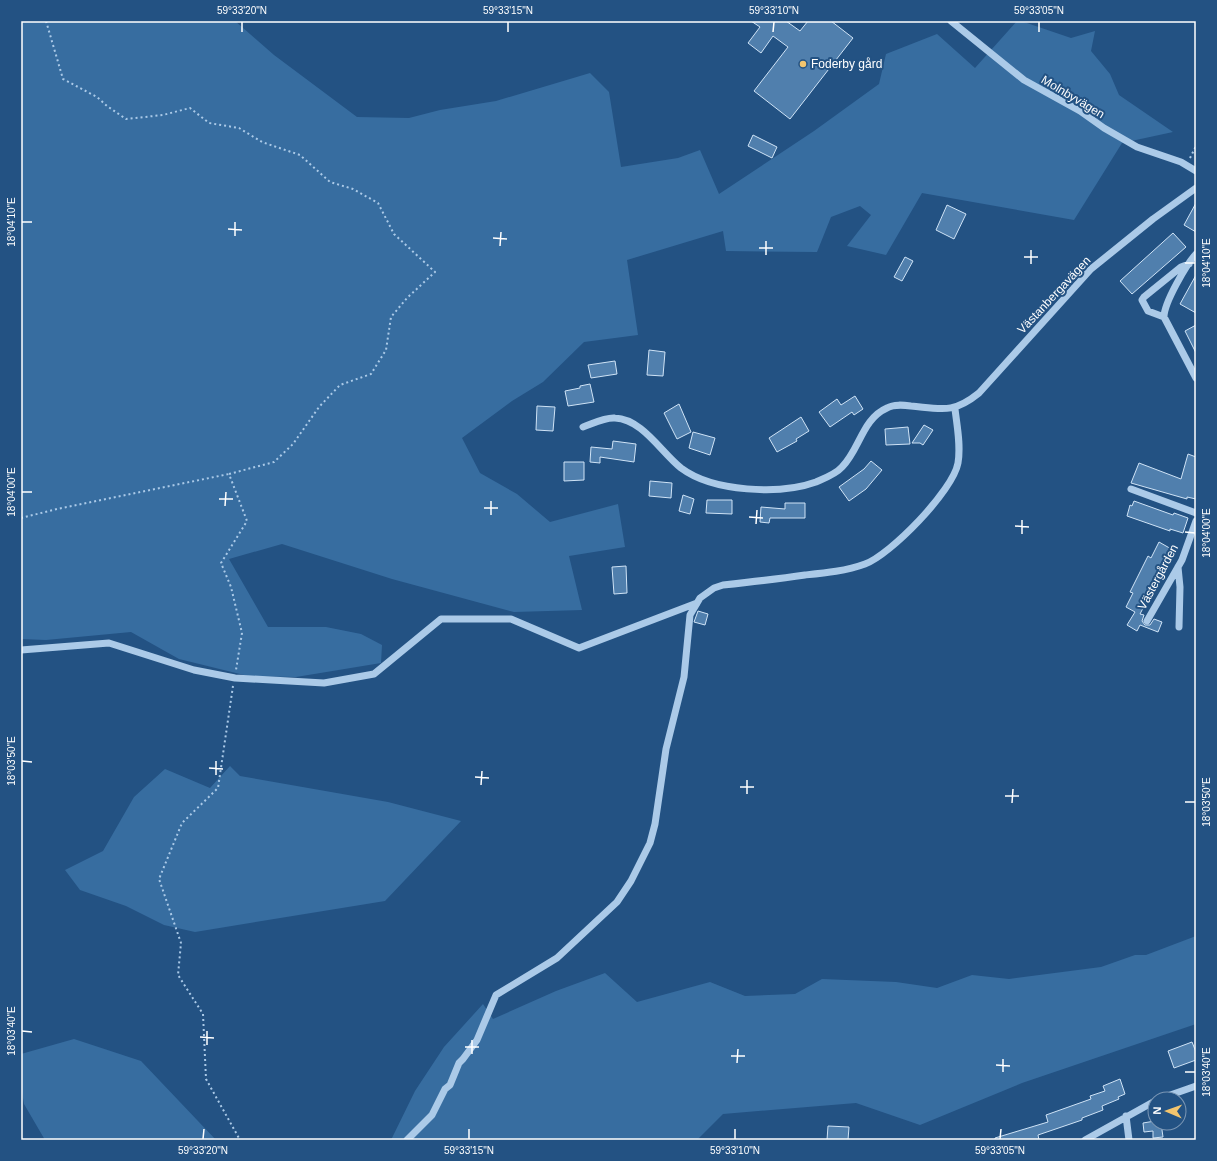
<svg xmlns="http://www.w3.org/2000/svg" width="1217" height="1161" viewBox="0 0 1217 1161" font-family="Arial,sans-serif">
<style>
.green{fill:#376da0}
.building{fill:#507fad;stroke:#cfe3f6}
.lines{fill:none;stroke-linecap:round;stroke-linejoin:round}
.path{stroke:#abcae8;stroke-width:2;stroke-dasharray:2 3;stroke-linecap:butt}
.minor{stroke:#abcae8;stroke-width:7}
.ticks{fill:none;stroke:#fff;stroke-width:1.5}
.poi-dot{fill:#f3c56e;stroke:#235283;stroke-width:1.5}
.labels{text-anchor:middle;stroke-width:4;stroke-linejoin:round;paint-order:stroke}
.poi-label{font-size:12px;fill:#fff;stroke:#235283;text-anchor:start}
.street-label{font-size:12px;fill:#fff;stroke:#235283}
.neatline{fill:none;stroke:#fff;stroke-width:1.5}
.ticks-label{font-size:10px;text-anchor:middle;fill:#fff}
</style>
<rect width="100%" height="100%" fill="#235283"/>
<path class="green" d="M21 21H235L274 55 357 117 409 118 440 110 496 101 590 73 609 92 621 167 678 158 700 150 719 194 814 131 879 84 886 54 937 34 975 68 1017 21H1021L1071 38 1095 31 1091 51 1110 74 1119 95 1173 132 1122 143 1074 220 922 193 886 255 847 246 871 215 860 206 831 217 817 252 726 251 723 231 627 260 638 335 584 342 543 382 512 401 462 438 480 473 517 494 550 522 618 504 625 547 569 556 582 610 514 612 392 579 282 544 229 559 268 627H326L361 634 382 645 381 663 296 677 248 676 179 659 131 632 46 640 21 639Z
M230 766 240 776 388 802 461 821 385 901 195 932 164 925 126 906 80 890 65 870 103 851 134 797 165 769 210 788Z
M1196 936V1024L1022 1083 920 1125 856 1103 723 1114 697 1140H391L415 1091 444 1047 483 1004 493 1019 556 991 605 973 637 1002 710 982 745 996 795 994 822 979 896 982 937 988 972 975 1009 979 1101 967 1135 955H1146Z
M74 1039 141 1061 216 1140H45L24 1104 21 1086V1054Z"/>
<path class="building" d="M751 21H786L800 31 808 21H831L853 38 790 119 754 91 788 47 773 36 761 53 748 43 760 27Z
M753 135 777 147 772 158 748 146Z
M1196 203V232L1184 225Z
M947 205 966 214 954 239 936 230Z
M1173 233 1186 247 1132 294 1120 281Z
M905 257 913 261 902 281 894 277Z
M1196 275V313L1180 304Z
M1196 325V353L1185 331Z
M649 350 665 352 663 376 647 375Z
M615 361 617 374 591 378 588 365Z
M590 384 594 402 568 406 565 391 580 388V386Z
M855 396 863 409 854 415 852 412 830 427 819 412 837 399 841 405Z
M679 404 691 432 677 439 664 413Z
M537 406 555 407 553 431 536 430Z
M801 417 809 431 796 439 797 441 777 452 769 438Z
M924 425 933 430 923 445 920 443H912Z
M908 427 910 444 886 445 885 429Z
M693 432 715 438 710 455 689 448Z
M613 441 636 444 634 462 600 457V463L590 462 591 447 612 449Z
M1188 454 1196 457V499L1187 497V499L1131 483 1139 463 1181 479Z
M871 461 882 470 866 489 849 501 839 487 864 469Z
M564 462H584V480L564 481Z
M650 481 672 483 671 498 649 496Z
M683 495 694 499 690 514 679 511Z
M707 500H732V514L706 513Z
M1134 501 1173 515 1174 513 1188 518 1183 533 1170 529V531L1127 516 1130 505 1132 506Z
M785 503H805V518H770L769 523 760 522 761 507 785 509Z
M1159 542 1173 550 1140 614 1144 615 1142 621 1145 625H1150L1154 619 1162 622 1158 632 1140 625 1137 631 1127 625 1135 612 1126 607 1133 593 1130 592 1148 556 1151 558Z
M626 566 627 593 614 594 612 567Z
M698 611 708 614 705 625 694 622Z
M1192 1042 1196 1052V1060L1174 1068 1168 1051Z
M1120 1079 1125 1094 1118 1097 1119 1099 1102 1106 1103 1110 1082 1118V1120L1038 1135 1039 1140H995V1138L1048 1122 1046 1115 1091 1099 1090 1096 1105 1091 1103 1086Z
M1155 1121V1123H1161L1163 1137 1153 1138V1131L1144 1132 1143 1123Z
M828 1126 849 1127 848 1140H827Z"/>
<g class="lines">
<path class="path" d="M46 21 63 79 97 97 107 106 126 119 163 115 190 108 209 123 239 128 262 142 300 155 330 182 353 189 378 203 394 234 435 272 407 298 391 317 386 350 371 374 340 385 319 407 293 444 274 462 229 474 247 521 221 563 231 587 242 633 236 670
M1190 158 1196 146
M21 518 57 509 229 474
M233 686 218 788 182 823 159 879 181 943 178 975 203 1014 206 1079 240 1140"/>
<path class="minor" d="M951 21 1024 80 1080 111 1104 128 1137 147 1181 162 1196 171
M1189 264 1181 267 1144 297 1142 300 1148 311 1164 317 1196 378
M1164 317C1164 303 1186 265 1196 254
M583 427C592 424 605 417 615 418 642 419 661 452 681 468 713 492 780 495 816 482 825 478 836 474 842 467 860 449 862 419 887 408 894 404 903 405 911 406 942 409 953 414 979 393L1091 269 1153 219 1196 188
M1131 489 1196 513
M1178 567 1180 587 1179 627
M1147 621 1182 560 1196 521
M21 650 109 643 194 670 235 678 324 683 374 674 441 619H511L579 648 697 603
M1159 1099 1196 1086
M1126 1116 1129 1140
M407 1140 432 1115 445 1089 450 1085 459 1063 463 1059 477 1040 496 995 557 958 617 902 631 881 650 843 655 824 666 749 684 677 690 615 700 598 714 588 723 585C751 582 778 579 805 575 825 573 846 571 865 564 890 555 953 491 958 463 961 445 957 426 955 409
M1085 1140 1155 1101"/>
</g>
<path class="ticks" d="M242 32V22M508 32V22M773 32 774 22M1039 32V22M22 222H32M228 229 242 230M235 236V222M493 238 507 239M500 246 501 232M759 248H773M766 255V241M1024 257H1038M1185 263H1195M1031 264V250M22 492H32M219 499H233M225 506 226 492M484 508H498M491 515V501M749 517 763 518M756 524 757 510M1015 526 1029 527M1185 532 1195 533M1022 534V520M22 761 32 762M209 768 223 769M216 775V761M475 777 489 778M481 785 482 771M740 787H754M747 794V780M1005 796H1019M1185 802H1195M1012 803 1013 789M22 1031 32 1032M200 1037 214 1038M207 1045V1031M465 1047H479M472 1054V1040M731 1056H745M737 1063 738 1049M996 1065 1010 1066M1003 1072V1059M1185 1072H1195M203 1139 204 1129M469 1139V1129M735 1139V1129M1000 1139 1001 1129"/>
<circle class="poi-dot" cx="803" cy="64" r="4"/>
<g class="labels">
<g class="poi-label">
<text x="811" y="68">Foderby gård</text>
</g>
<g class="street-label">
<text transform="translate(1073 97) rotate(31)" y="4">Molnbyvägen</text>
<text transform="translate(1054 295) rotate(-47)" y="4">Västanbergavägen</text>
<text transform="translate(1158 577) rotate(-62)" y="4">Västergården</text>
</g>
</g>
<rect width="1217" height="1161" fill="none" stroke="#235283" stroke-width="44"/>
<g transform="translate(1167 1111) rotate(272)"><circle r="19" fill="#235283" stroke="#7b97b5"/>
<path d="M0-3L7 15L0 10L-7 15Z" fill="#f3c56e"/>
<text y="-6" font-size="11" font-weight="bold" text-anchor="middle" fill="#ffffff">N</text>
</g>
<rect x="22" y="22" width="1173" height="1117" class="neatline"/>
<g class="ticks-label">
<text x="242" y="14">59°33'20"N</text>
<text x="508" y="14">59°33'15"N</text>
<text x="774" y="14">59°33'10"N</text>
<text x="1039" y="14">59°33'05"N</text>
<text transform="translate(11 222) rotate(-90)" y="4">18°04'10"E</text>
<text transform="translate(1206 263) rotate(-90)" y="4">18°04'10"E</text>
<text transform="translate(11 492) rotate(-90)" y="4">18°04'00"E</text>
<text transform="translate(1206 533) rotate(-90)" y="4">18°04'00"E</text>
<text transform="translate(11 761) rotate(-90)" y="4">18°03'50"E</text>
<text transform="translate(1206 802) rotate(-90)" y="4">18°03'50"E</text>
<text transform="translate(11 1031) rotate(-90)" y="4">18°03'40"E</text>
<text transform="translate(1206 1072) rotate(-90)" y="4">18°03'40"E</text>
<text x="203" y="1154">59°33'20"N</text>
<text x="469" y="1154">59°33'15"N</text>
<text x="735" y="1154">59°33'10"N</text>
<text x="1000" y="1154">59°33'05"N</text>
</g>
</svg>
